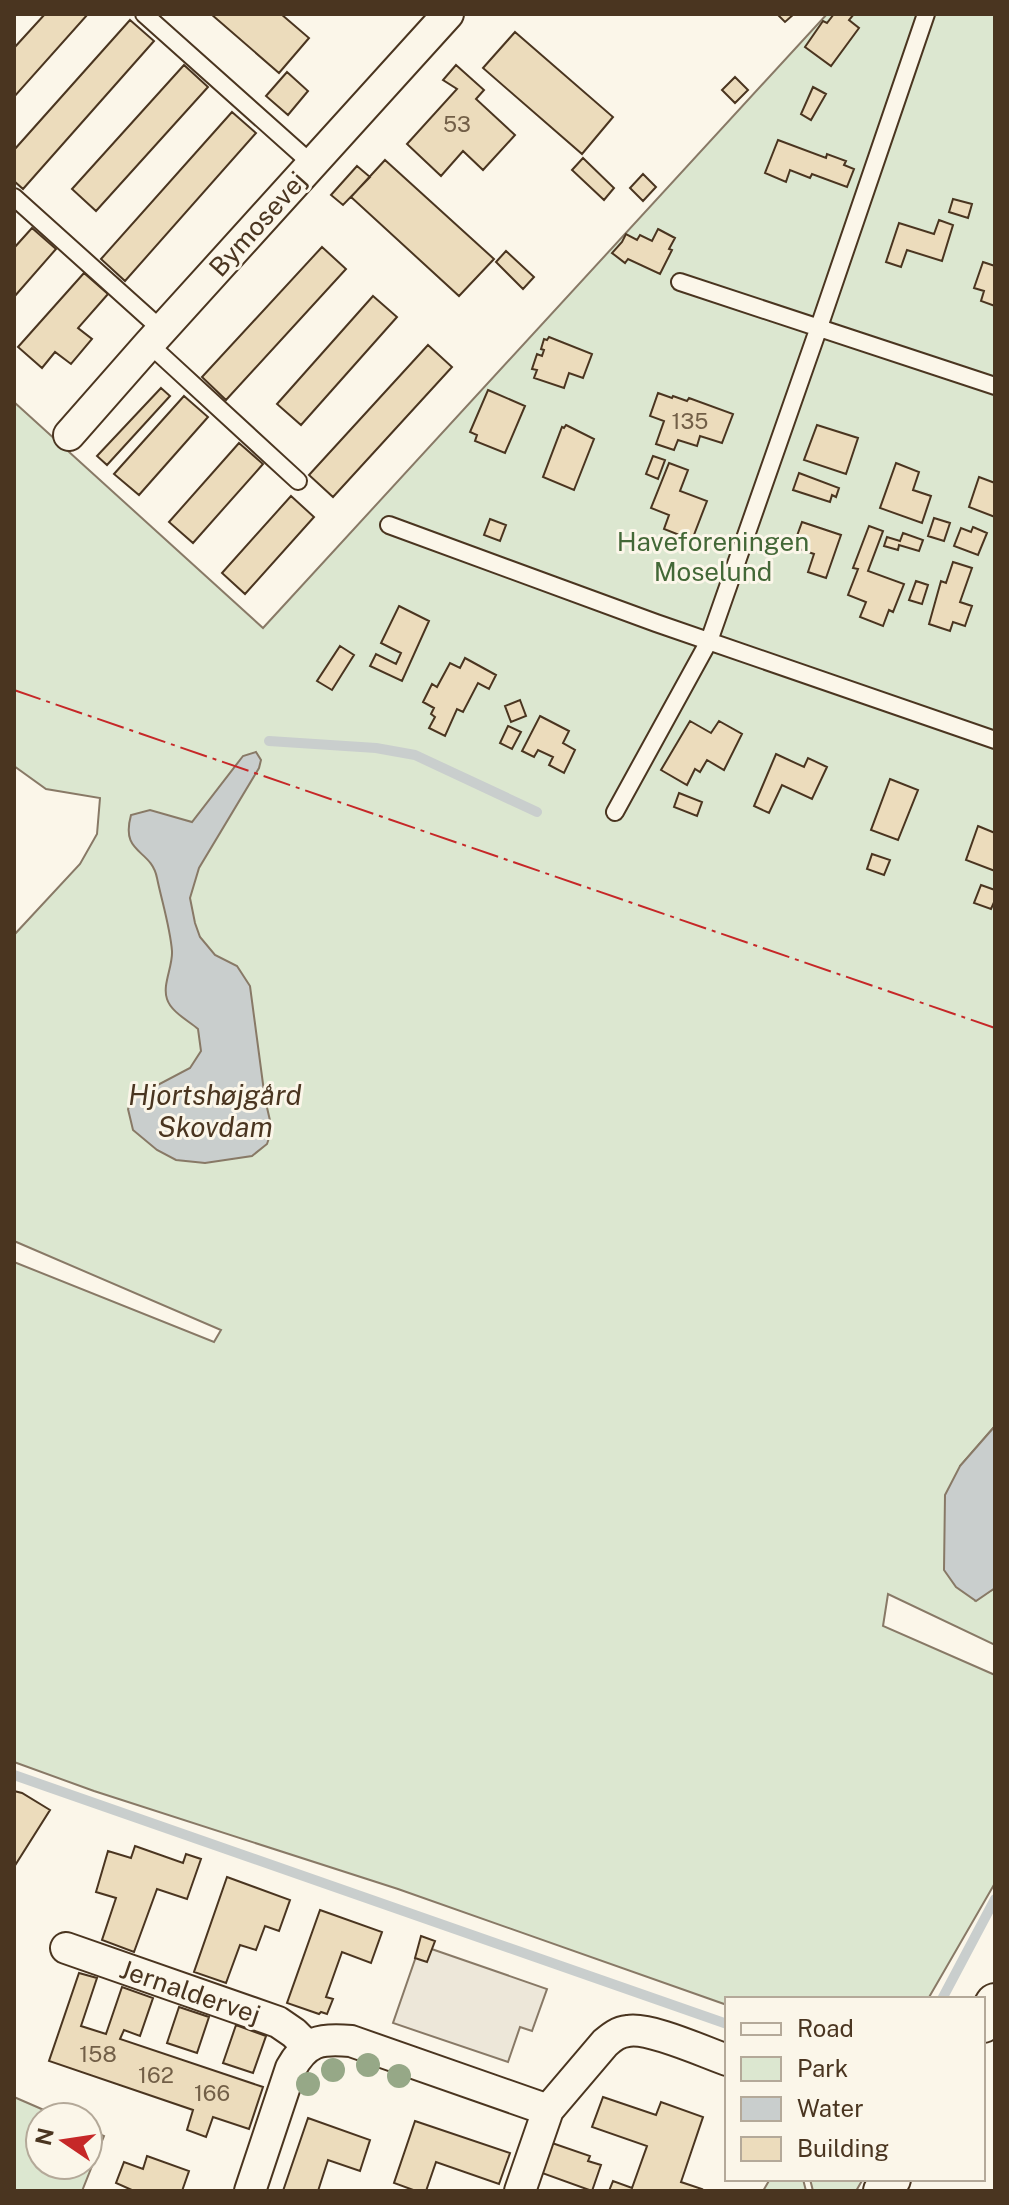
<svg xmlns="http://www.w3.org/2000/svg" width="1009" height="2205" viewBox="0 0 1009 2205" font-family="'Public Sans',sans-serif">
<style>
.green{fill:#dce7d0;stroke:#887966;stroke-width:2}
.parking{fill:#ede7d9;stroke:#887966;stroke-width:2}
.water{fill:#c9cecd;stroke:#887966;stroke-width:2}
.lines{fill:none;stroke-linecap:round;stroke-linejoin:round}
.stream{stroke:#c9cecd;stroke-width:10}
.building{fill:#ecdcbc;stroke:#4a3520;stroke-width:2}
.service-casing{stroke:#4a3520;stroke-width:20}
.minor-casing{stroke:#4a3520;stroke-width:34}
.tertiary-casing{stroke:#4a3520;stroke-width:42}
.service{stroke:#fbf6e9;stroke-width:16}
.minor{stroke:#fbf6e9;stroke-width:30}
.tertiary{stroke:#fbf6e9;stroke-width:38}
.power{stroke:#c62828;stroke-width:2;stroke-dasharray:28 6 4 6;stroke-linecap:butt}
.tree{fill:#96a887}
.labels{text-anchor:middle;stroke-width:6;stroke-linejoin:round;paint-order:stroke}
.number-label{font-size:22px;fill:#725f47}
.street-label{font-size:26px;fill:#4a3520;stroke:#fbf6e9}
.park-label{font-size:26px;fill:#436837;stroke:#fbf6e9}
.water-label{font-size:28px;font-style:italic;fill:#4a3520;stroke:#fbf6e9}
</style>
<rect width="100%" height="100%" fill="#fbf6e9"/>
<path class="green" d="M827 14H995V1426L960 1466 975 1600 995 1588V1645L888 1594 883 1626 995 1675V1883L928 1999H727V2005L398 1889 94 1791 14 1762V1262L214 1342 221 1330 14 1241V935L80 864 97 834 100 798 46 789 14 766V402L263 628Z
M14 2097 60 2117H40V2165H88V2129L104 2136 82 2191H14Z
M770 2179H803L806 2191H763Z
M810 2179H863L856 2191H813Z"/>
<path class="parking" d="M420 1945 547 1989 532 2031 520 2027 508 2062 393 2023Z"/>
<path class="water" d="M256 752 261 760 259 768 199 868 190 898 195 923 200 937 215 955 237 966 250 986 265 1099 272 1129 267 1144 252 1156 205 1163 176 1160 157 1150 133 1130 128 1109 133 1098 190 1068 201 1051 198 1029C189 1021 171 1012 167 999 162 985 173 966 172 951 170 927 162 902 157 878 151 848 120 855 131 815L150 810 192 822 243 756Z
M995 1426V1588L976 1601 956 1587 944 1570 945 1495 960 1466Z"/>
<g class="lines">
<path class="stream" d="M269 741 376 748 415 755 537 812
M14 1775 727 2024
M942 1999 995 1899"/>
</g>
<path class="building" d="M45 14H88L14 97V48Z
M211 14H281L309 38 279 73Z
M777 14H794L785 22Z
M834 14H854L849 20 859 28 831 66 805 47 823 21 827 23Z
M130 20 154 41 23 189 14 181V150Z
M515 32 613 117 582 154 483 68Z
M184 65 208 87 96 211 72 189Z
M456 65 484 90 476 99 515 135 483 170 463 151 441 176 407 144 457 89 443 80Z
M287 72 308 91 288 115 266 96Z
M735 77 748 90 735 103 722 90Z
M813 87 826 94 811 120 801 114Z
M232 112 256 133 125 281 101 259Z
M778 140 826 158 827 154 846 161 844 165 854 169 847 187 812 174 810 178 790 170 786 182 765 173Z
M583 158 614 188 604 200 572 170Z
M385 160 494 259 459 296 351 197Z
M357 166 370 177 343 205 331 195Z
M643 174 656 187 643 201 630 188Z
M953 199 972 204 968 218 949 212Z
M939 220 953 225 942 261 907 250 901 267 886 262 899 223 934 234Z
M32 228 56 249 14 297V248Z
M658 229 675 238 669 249 672 250 660 274 628 259 625 263 612 253 622 242 626 234 637 240 640 235 652 241Z
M322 247 346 269 226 400 202 377Z
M506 251 534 277 523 289 496 262Z
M983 262 995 266V306L981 301 984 291 974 288Z
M84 273 108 294 78 328 92 339 71 364 55 352 42 368 18 347Z
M373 296 397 317 301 425 277 404Z
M549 337 592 354 583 378 569 373 564 388 534 378 537 370 532 369 537 354 542 356 544 350 541 349 544 339 547 340Z
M428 345 452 367 333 497 309 475Z
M161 388 170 396 107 465 97 456Z
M488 390 525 406 505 453 475 441 477 435 470 432Z
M658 393 672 398 673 396 687 401 689 398 733 414 722 443 700 436 697 446 678 440 674 450 656 444 664 421 650 416Z
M184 396 208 417 139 495 114 474Z
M566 425 594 439 574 490 543 477 562 427 564 428Z
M817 425 858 438 846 474 804 460Z
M239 443 263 464 193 543 169 522Z
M653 456 665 460 658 479 646 474Z
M669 463 688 470 680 491 707 501 692 540 664 529 669 515 651 508Z
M896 463 919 472 913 490 931 496 922 523 880 508Z
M799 473 839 488 836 497 832 495 830 502 793 490Z
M979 477 995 483V517L969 507Z
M291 496 314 517 245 594 222 573Z
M934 518 950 523 944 541 928 536Z
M490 519 506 525 500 541 484 535Z
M802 522 841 535 826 578 808 572 814 554 793 547Z
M869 526 883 531 868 571 904 584 893 612 889 610 883 626 860 617 866 602 848 595 858 569 853 568Z
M973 527 987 533 978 555 954 546 961 528 971 532Z
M903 533 923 540 919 551 899 545 898 550 884 546 887 537 900 541Z
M953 562 972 568 960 602 972 606 965 626 953 622 950 631 929 624 941 581 946 583Z
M916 581 928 585 922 604 909 600Z
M399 606 429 621 402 681 370 666 376 654 396 664 401 653 381 643Z
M340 646 354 655 332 690 317 681Z
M465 658 496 675 489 689 478 683 463 712 457 709 445 736 429 728 435 717 431 714 434 708 423 702 432 684 437 687 450 663 460 668Z
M520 700 526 716 511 722 505 706Z
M540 716 569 731 563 743 575 750 564 773 549 765 553 757 538 750 534 757 522 751Z
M690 721 711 733 719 721 742 734 724 770 707 760 700 772 695 769 687 785 661 770Z
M508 726 521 732 512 749 500 743Z
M776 754 804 767 808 758 827 767 812 799 782 785 769 813 754 806Z
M890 779 918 790 898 840 871 830Z
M679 793 702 802 697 816 674 807Z
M978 826 995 833V871L966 860Z
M872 854 890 860 884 875 867 869Z
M981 885 995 890V900L991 909 974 903Z
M14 1791 22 1793 50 1810 14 1867Z
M135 1846 183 1863 186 1854 201 1859 187 1899 157 1889 134 1952 102 1940 116 1898 96 1892 108 1851 131 1858Z
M227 1877 290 1900 279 1931 265 1926 256 1950 240 1945 226 1983 194 1972Z
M320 1910 382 1932 371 1963 342 1952 326 1997 333 1999 327 2014 321 2012 319 2014 287 2003Z
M421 1936 435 1941 427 1962 415 1958Z
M79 1973 97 1978 81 2026 106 2034 122 1987 153 1998 140 2036 124 2030 120 2039 263 2087 249 2129 213 2117 206 2137 187 2130 193 2110 49 2061Z
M179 2007 209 2017 197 2053 167 2043Z
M236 2025 266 2036 253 2073 223 2063Z
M603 2097 656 2115 661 2102 703 2117 681 2182 702 2189 701 2191H609L613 2181 632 2188 647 2146 592 2127Z
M308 2118 370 2140 360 2171 328 2160 318 2191H283Z
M415 2121 510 2153 499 2184 436 2162 426 2191H416L394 2183Z
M552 2143 590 2156 588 2161 601 2165 592 2191 542 2173Z
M147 2156 189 2171 182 2191H134L116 2183 124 2162 143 2169Z"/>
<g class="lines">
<g class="service-casing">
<path id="service" d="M144 14 312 164
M14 197 162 330
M680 282 995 386
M149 344 298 481
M389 525 656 623 995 740
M615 812 709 641 819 327 926 14"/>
</g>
<g class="minor-casing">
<path id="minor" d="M69 435 149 344 448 14
M66 1948 278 2022 294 2033 307 2046
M250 2191 291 2068C306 2041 320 2038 351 2041L548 2110
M520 2191 548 2110 605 2043C612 2037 618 2032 628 2031 650 2027 704 2052 727 2060"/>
</g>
<g class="tertiary-casing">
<path id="tertiary" d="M983 2023 995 2003
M883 2191 891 2179"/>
</g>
<use href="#service" class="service"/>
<use href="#minor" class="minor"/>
<use href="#tertiary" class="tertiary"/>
<path class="power" d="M14 690 995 1028"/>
</g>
<g class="tree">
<circle cx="368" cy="2065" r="12"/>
<circle cx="333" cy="2070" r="12"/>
<circle cx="399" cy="2076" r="12"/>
<circle cx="308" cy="2084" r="12"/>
</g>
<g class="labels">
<g class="number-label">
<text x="457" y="132">53</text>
<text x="690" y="429">135</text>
<text x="98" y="2062">158</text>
<text x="156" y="2083">162</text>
<text x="212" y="2101">166</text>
</g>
<g class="street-label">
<text transform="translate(258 224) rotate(-48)" y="9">Bymosevej</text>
<text transform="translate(190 1992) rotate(19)" y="9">Jernaldervej</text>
</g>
<g class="park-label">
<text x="713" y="551">Haveforeningen<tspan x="713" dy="30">Moselund</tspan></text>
</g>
<g class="water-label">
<text x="215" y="1105">Hjortshøjgård<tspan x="215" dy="32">Skovdam</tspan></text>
</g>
</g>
<rect width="1009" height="2205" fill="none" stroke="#4a3520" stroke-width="32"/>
<rect x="725" y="1997" width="260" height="184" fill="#fbf6e9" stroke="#b4a999" stroke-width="2"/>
<rect x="741" y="2023" width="40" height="12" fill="#fbf6e9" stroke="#b4a999" stroke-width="2"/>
<text x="797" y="2037" font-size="24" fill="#4a3520">Road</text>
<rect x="741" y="2057" width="40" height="24" fill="#dce7d0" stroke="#b4a999" stroke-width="2"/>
<text x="797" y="2077" font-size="24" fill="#4a3520">Park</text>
<rect x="741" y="2097" width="40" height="24" fill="#c9cecd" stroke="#b4a999" stroke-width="2"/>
<text x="797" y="2117" font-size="24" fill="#4a3520">Water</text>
<rect x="741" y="2137" width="40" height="24" fill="#ecdcbc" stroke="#b4a999" stroke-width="2"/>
<text x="797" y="2157" font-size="24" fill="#4a3520">Building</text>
<g transform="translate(64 2141) rotate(283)"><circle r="38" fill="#fbf6e9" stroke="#b4a999" stroke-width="2"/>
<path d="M0-6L14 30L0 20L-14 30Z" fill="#c62828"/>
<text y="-12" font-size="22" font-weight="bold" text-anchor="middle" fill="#4a3520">N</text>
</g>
</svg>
